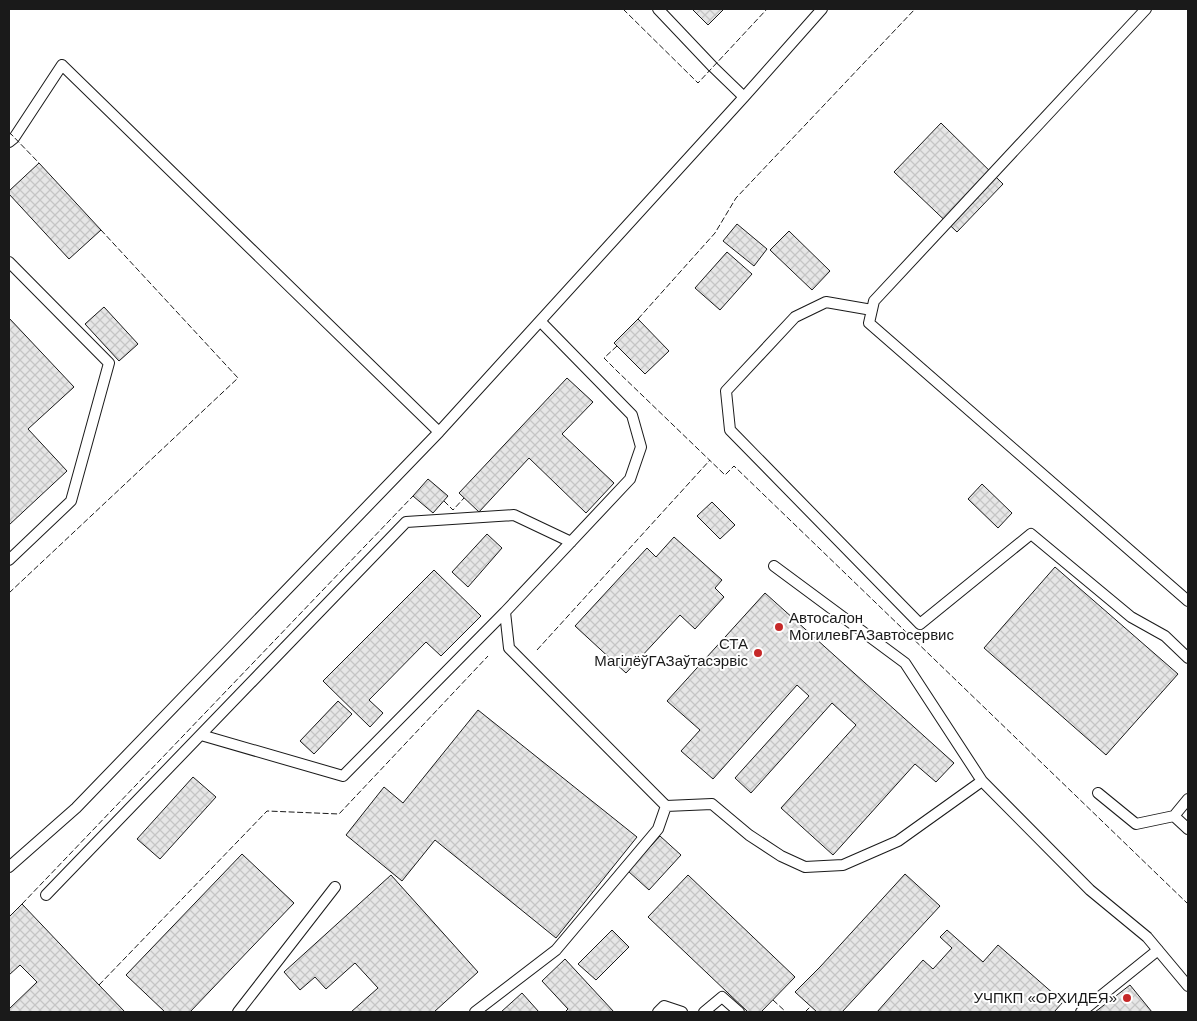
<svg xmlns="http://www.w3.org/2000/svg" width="1197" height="1021" viewBox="0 0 1197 1021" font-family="Helvetica,sans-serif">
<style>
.building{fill:url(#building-cross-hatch);stroke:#1a1a1a}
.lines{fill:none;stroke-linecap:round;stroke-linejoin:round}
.lane-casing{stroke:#1a1a1a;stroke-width:12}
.lane{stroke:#fff;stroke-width:10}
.fence{stroke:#1a1a1a;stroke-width:1;stroke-dasharray:6 2.5;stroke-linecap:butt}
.poi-dot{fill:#c62828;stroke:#fff;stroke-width:2}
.labels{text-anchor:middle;stroke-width:4;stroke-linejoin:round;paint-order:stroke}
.poi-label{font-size:15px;fill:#1a1a1a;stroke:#fff;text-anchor:end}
</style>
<defs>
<pattern id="building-cross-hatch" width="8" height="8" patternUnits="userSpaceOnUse" patternTransform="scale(1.25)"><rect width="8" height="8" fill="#e6e6e6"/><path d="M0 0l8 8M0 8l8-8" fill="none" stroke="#c5c5c5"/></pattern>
</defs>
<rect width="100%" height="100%" fill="#fff"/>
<path class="building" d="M692 9H724L708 25Z
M941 123 1003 184 957 232 894 172Z
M39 163 101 230 69 259 9 194V191Z
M737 224 767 249 754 266 723 241Z
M789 231 830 271 812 290 770 250Z
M727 252 752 274 720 310 695 288Z
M104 307 138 344 119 361 85 324Z
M9 318 74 387 28 429 67 471 9 525Z
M638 319 669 351 645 374 614 343Z
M567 378 593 402 562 434 614 483 586 513 529 458 479 512 459 493Z
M428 479 448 496 433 513 413 496Z
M982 484 1012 513 998 528 968 499Z
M712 502 735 525 720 539 697 516Z
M487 534 502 548 468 587 452 572Z
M674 537 722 580 715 588 724 597 695 629 680 615 626 673 575 626 647 548 656 557Z
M1055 567 1178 674 1106 755 984 648Z
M434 570 481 616 441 656 426 642 369 700 383 713 370 727 323 681Z
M765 593 954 763 936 782 915 764 833 855 781 808 856 725 832 703 751 793 735 778 809 696 797 685 713 779 681 751 700 730 667 701Z
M338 701 352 714 314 754 300 741Z
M478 710 637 837 556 938 435 840 402 881 346 835 384 787 403 803Z
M193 777 216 797 160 859 137 839Z
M660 836 681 855 649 890 628 871Z
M242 854 294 903 190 1012H165L126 975Z
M905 874 940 906 842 1012H817L795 992 820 967Z
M391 875 478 972 434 1012H351L378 988 355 963 326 989 315 977 300 990 284 972Z
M688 875 795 977 761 1012H748L648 917Z
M22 904 99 985 125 1012H9V1009L37 982 20 965 9 975V917Z
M612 930 629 947 596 980 578 964Z
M947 930 983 962 998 945 1063 1002 1054 1012H877L923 960 933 969 952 948 940 937Z
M565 959 614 1012H565L568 1009 542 981Z
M1130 985 1152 1012H1095Z
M522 993 539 1012H501Z"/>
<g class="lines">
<g class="lane-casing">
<path id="lane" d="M658 9 713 67 744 97
M1146 9 874 301 869 323 1188 601
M9 142 14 138 62 65 439 432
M9 262 109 363 71 501 9 560
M872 310 826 302 795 317 726 391 730 430 920 624 1031 534 1131 617 1165 636 1188 658
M540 321 632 415 641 447 630 479 505 612 509 648 666 806 712 804 749 835 781 856 805 867 843 865 898 841 982 781 1090 890 1147 937 1188 986
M774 566 905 663 982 781
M201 735 343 776 505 612
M1098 793 1136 824 1174 816
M1188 799 1174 816 1188 829
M9 867 76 808 439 432 744 97 822 9
M46 895 406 522 514 515 571 542
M238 1012 335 887
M475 1012 556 950 658 829 666 806
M658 1012 664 1006 682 1012
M704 1012 722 997 739 1012
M1081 1012 1158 950"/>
</g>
<use href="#lane" class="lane"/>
<path class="fence" d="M623 9 698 83 767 9
M9 132 39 163
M638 319 715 233 736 198 915 9
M617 346 604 358 617 371 725 475 734 466 1188 904
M444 501 453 510 464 498
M9 593 238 378 101 230
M537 650 710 460
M22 904 413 496
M99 985 267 811 339 814 488 656
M773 1000 786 1012
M805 1012 811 1006"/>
</g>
<g class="poi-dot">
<circle cx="779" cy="627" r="5"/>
<circle cx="758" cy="653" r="5"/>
<circle cx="1127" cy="998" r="5"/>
</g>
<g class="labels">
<g class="poi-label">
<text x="789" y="623" text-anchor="start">Автосалон<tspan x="789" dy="17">МогилевГАЗавтосервис</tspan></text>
<text x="748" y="649">СТА<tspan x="748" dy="17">МагілёўГАЗаўтасэрвіс</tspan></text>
<text x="1117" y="1003">УЧПКП «ОРХИДЕЯ»</text>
</g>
</g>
<rect width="1197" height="1021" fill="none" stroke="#1a1a1a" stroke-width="20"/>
</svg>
